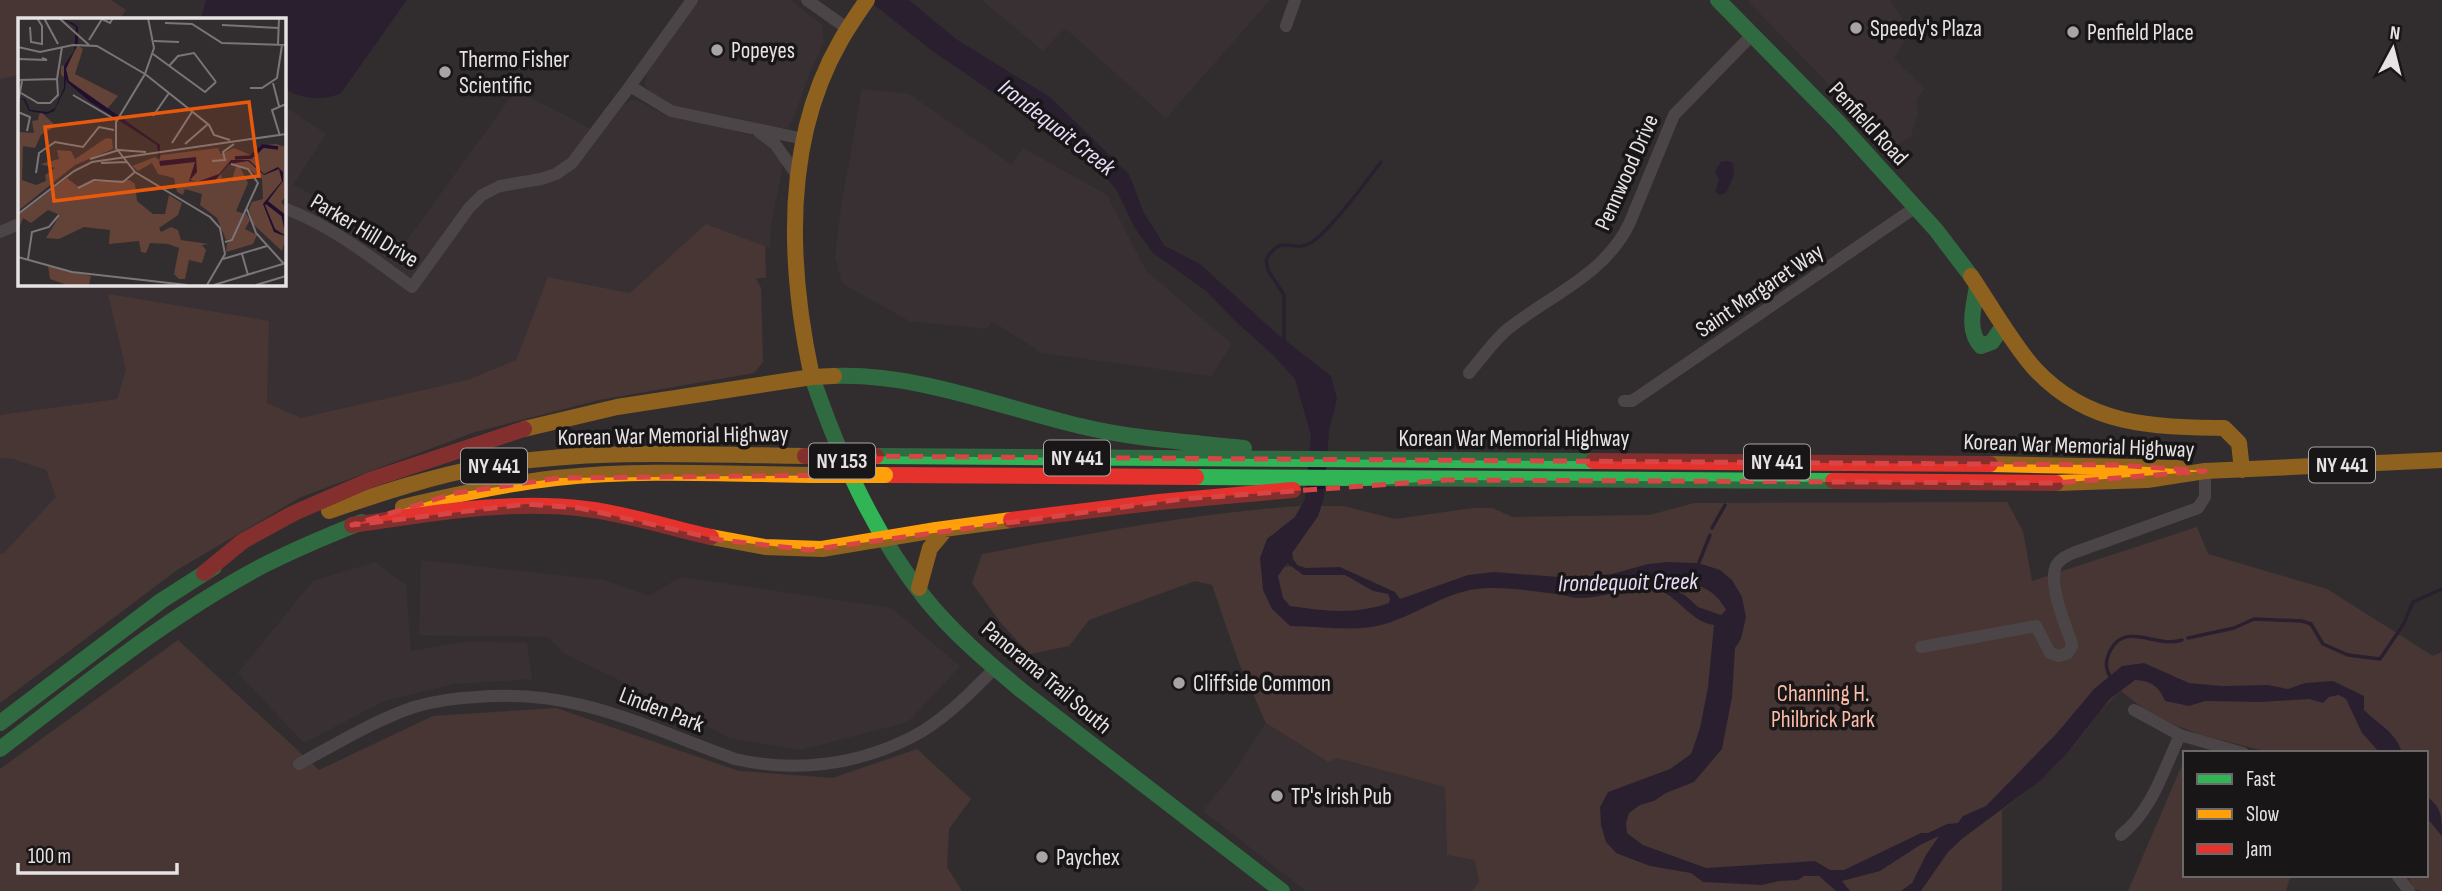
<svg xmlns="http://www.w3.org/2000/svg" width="2442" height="891" viewBox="0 0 2442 891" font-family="'Sofia Sans Condensed',sans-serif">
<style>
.built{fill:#403438}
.green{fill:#634238}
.water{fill:#210f30;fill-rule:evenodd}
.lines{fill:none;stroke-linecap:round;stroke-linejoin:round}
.stream{stroke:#210f30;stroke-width:3.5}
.street{stroke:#6b6364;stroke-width:12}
.fast{stroke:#30b455;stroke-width:16}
.slow{stroke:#ff9f0a;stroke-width:16}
.jam{stroke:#e5322d;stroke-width:16}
.slow-bridge{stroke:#ff9f0a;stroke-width:16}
.jam-bridge{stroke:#e5322d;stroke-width:16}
.marked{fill:none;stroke:#d94444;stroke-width:5;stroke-dasharray:14 9;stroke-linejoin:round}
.poi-dot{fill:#a8a3a5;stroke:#191617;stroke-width:2.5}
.labels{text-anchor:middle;stroke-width:7;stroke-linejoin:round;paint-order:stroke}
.shield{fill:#191617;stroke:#a9a5a6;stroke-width:2}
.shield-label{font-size:21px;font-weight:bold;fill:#e7e2e4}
.poi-label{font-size:23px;fill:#e7e2e4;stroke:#191617;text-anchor:start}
.street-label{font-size:23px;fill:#e7e2e4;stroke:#191617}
.park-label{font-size:23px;fill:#fdbda8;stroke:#191617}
.water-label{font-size:24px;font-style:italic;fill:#e7dbf8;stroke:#191617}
.inset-river{fill:none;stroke:#210f30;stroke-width:3.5}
.inset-road{fill:none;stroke:#7a7577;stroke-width:2}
.view{fill:#e8590c;fill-opacity:0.15;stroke:#e8590c;stroke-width:3.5}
.inset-edge{fill:none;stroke:#e7e2e4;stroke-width:3.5}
</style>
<rect width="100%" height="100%" fill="#322d2f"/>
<path class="built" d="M699 0H790L822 25 824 42 808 77 794 117 788 127 775 130 743 119 685 109 669 104 650 92 645 85 647 71Z
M982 0H1270L1166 118 1065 28 1043 51Z
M1747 0H1890L1901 16 1908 35 1894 59 1925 89 1916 100 1918 112 1911 136 1893 147 1886 143Z
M19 75V284H284V106L326 134 293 185 405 243 516 90 601 134 623 106 632 100H637L668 117 724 127 764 139 781 162 782 171 771 224 770 248 706 224 630 293 549 277 516 360 467 380 301 419 266 403 109 295 126 370 117 399 0 415V79Z
M862 89 909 94 1012 165 1023 148 1107 195 1146 271 1232 344 1211 376 1042 353 992 321 986 329 909 321 842 283 835 257 841 207Z
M0 458 13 459 46 470 57 497 4 553 0 554Z
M421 560 604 580 649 596 680 577 891 608 960 666 908 722 800 750 729 738 657 698 563 653 549 637 419 635Z
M375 562 406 585 411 651 469 641 527 643 532 679 454 684 384 701 304 743 238 673 313 581Z
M1266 723 1328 762 1337 758 1445 787 1447 855 1475 860 1479 882 1472 891H1306L1203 811 1234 772Z"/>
<path class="green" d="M0 0H111L126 10 120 19H19V75L0 79Z
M706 224 765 246 766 278H756L761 288 763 362 754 373 599 400 475 432 301 497 177 570 0 703V554L4 553 56 497 46 470 13 459 0 458V415L117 399 126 370 108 294 269 321 267 403 301 418 467 380 516 360 548 277 630 293Z
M2007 502 2023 531 2032 581 2197 527 2208 554 2327 589 2433 656 2442 652V891H2421L2414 889 2407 875H2426V753H2272L2202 735 2175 725 2144 709 2121 691C2098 709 2084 736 2064 757 2045 778 2023 794 2002 810V891H1472L1479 882 1475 860 1447 855 1445 787 1337 758 1328 762 1266 723 1239 663 1212 585 1195 581 1089 620 1069 646 1030 654 1000 622 972 583 982 554C1088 534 1194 513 1301 506L1295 517 1267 539 1261 568 1298 566 1293 559 1292 553 1318 516 1321 506H1343L1395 519 1473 508H1492L1513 517 1650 515 1694 503Z
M178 640 319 770 433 716 556 708 739 771 833 778 917 749 971 799 949 829 947 867 962 891H0V769Z
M2185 758V875H2291L2286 891H2128Z"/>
<path class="water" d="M206 0H407L341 93C323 102 300 99 284 88V19H201Z
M868 0H909L956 39 1050 97 1129 174 1144 213 1165 246 1200 264 1276 333 1331 376 1337 399 1329 431 1324 498 1318 516 1292 553 1293 559 1297 565 1306 568 1340 567 1395 592 1400 599 1468 575 1494 572 1572 578 1612 574 1648 564 1668 562 1695 563 1705 565 1720 570 1732 580 1742 597 1746 617 1741 639 1735 648 1732 697 1722 749 1694 782 1666 793 1654 801 1640 805 1629 813 1626 823 1627 833 1643 845 1706 868 1815 861 1830 870H1844L1921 833H1928L1947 824 1958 823 1963 816 1986 806 2057 733 2094 689 2122 666 2144 663 2189 683 2222 686 2268 685 2288 689 2305 683 2333 681 2364 696V710C2378 724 2397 733 2402 753H2380L2362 733 2346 699 2339 695 2329 697 2323 703 2309 699 2261 702 2205 701 2189 706 2165 701C2159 686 2151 681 2135 680L2110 699 2065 756 2040 781 1963 838 1948 852 1921 891H1901L1912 883 1926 855 1939 836 1920 845 1880 871 1842 881 1850 891H1836L1819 876H1804L1798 880 1779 881 1762 885 1703 882 1691 873 1650 866 1616 853 1606 842 1601 825 1600 807 1608 792 1670 769 1691 754 1700 728 1708 687 1714 625C1687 622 1675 587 1646 588 1623 588 1600 599 1577 598 1570 598 1563 594 1556 594 1530 591 1501 586 1476 589 1444 594 1420 612 1391 622 1358 634 1325 626 1290 626L1272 609 1263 590 1260 558 1267 539 1295 517 1305 499 1311 436 1295 379 1273 355 1234 320 1206 291 1153 253 1134 227 1117 191 1101 171 1055 135 931 50ZM1287 563 1303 575H1345L1373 591 1388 594 1390 599 1389 603C1355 615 1324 611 1290 606L1283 598 1278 576ZM1677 579C1699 585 1715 589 1726 610L1721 615 1698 607 1686 596 1660 581Z
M1727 161 1733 163 1734 175 1726 193 1720 195 1715 192 1719 180 1715 171 1721 162Z
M2426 796C2442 807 2442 817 2442 836L2426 817Z"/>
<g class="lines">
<path class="stream" d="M1284 343V295L1268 270 1266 260C1282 231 1293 255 1312 242 1333 227 1365 183 1381 162
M1712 528 1725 505
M1698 565 1710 535
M2188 638 2234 628 2254 619 2302 621 2311 624 2323 644 2348 655 2380 659 2403 625 2413 602 2442 589
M2111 678C2105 668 2105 662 2110 651 2125 620 2157 649 2182 640"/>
<path class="street" d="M807 0 848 29
M1286 26 1295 0
M630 86 692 0
M759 132 775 144 797 175
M284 208C332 226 371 257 412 287L469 208 482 195 500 186 541 179 556 174 572 163 630 86 671 111 804 139
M0 232 19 224
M1469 373C1482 358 1494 340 1509 328 1551 295 1607 273 1630 222L1674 115 1752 35
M1624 401H1632L1916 207
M1921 647 2036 626 2050 653 2059 656 2068 653 2072 646 2071 641C2065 625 2048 583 2056 566 2059 559 2067 556 2073 553L2198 508 2205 497V471
M2134 710 2180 735 2243 753
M299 764C336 744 373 721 414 707 434 701 457 698 477 697 577 688 645 727 735 759 795 773 857 765 912 737 943 721 969 694 994 669
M2121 835C2152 811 2164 769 2180 735
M2397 875 2409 891"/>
<path class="fast" d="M1718 0 1839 123 1936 230 1971 276
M1977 286C1974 306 1966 330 1981 346L1992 342 2003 326
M834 376C917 373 1000 407 1080 426 1133 439 1189 442 1244 448
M812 377C839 455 872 531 924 597 952 632 986 661 1021 690L1282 891
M876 456 1593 461
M1196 477 1833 481
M0 723 161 601 214 567
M0 749C85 684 169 615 264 565 296 549 329 535 362 522"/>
<path class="slow" d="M1971 276C1990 304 2013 345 2035 369 2088 426 2152 427 2224 428L2239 443 2242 470
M812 377C788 266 782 142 841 40 849 26 858 13 867 0
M524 429 617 407 812 377 834 376
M1990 464 2179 468
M2056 483 2147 480 2205 471 2442 460
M403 507C453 495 504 484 556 478 641 469 727 474 813 475
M329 511C381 493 433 476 487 466 592 448 700 455 805 456
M711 537 765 547 822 549 936 530 1011 520
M919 588 930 548 946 529"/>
<path class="jam" d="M1593 461 1990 464
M885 475 1196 477
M1833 481 2056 483
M1011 520 1159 502 1293 490
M352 525C429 514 508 499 586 509 628 514 670 528 711 537
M204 573 243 541 294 513 370 480 524 429"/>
<path class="slow-bridge" d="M813 475H885"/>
<path class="jam-bridge" d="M805 456H876"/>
</g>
<path d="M0 0H2442V891H0ZM840 456 2118 465 2205 471 2055 483 1448 480 1182 499 809 550 721 540 580 508 526 504 352 525 456 493 559 478 848 475Z" fill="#322d2f" fill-opacity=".55" fill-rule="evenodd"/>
<path class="marked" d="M840 456 2118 465 2205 471 2055 483 1448 480 1182 499 809 550 721 540 580 508 526 504 352 525 456 493 559 478 848 475Z"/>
<g class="poi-dot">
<circle cx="1856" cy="28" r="7"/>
<circle cx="2073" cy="32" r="7"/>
<circle cx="717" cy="50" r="7"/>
<circle cx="445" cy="72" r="7"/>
<circle cx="1179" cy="683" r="7"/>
<circle cx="1277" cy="796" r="7"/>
<circle cx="1042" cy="857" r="7"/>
</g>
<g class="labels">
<g class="shield">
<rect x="1044" y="440.5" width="66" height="35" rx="5"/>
<rect x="809" y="443.5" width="66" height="35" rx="5"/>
<rect x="1744" y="444.5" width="66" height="35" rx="5"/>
<rect x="2309" y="447.5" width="66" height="35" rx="5"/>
<rect x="461" y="448.5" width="66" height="35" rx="5"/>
</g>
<g class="shield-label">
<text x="1077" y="465">NY 441</text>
<text x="842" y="468">NY 153</text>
<text x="1777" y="469">NY 441</text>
<text x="2342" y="472">NY 441</text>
<text x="494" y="473">NY 441</text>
</g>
<g class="poi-label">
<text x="1870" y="36">Speedy's Plaza</text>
<text x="2087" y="40">Penfield Place</text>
<text x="731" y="58">Popeyes</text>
<text x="459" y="67">Thermo Fisher<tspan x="459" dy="26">Scientific</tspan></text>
<text x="1193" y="691">Cliffside Common</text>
<text x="1291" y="804">TP's Irish Pub</text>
<text x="1056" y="865">Paychex</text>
</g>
<g class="street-label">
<text transform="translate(1869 123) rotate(47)" y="8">Penfield Road</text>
<text transform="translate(1626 172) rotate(-66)" y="8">Pennwood Drive</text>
<text transform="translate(365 230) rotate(31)" y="8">Parker Hill Drive</text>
<text transform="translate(1759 290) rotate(-34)" y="8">Saint Margaret Way</text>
<text transform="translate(673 435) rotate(-1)" y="8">Korean War Memorial Highway</text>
<text x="1514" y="446">Korean War Memorial Highway</text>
<text transform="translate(2079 445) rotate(2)" y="8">Korean War Memorial Highway</text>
<text transform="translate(1047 677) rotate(40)" y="8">Panorama Trail South</text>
<text transform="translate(662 709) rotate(21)" y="8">Linden Park</text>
</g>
<g class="park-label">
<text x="1823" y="701">Channing H.<tspan x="1823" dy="26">Philbrick Park</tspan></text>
</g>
<g class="water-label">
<text transform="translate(1057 127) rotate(38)" y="8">Irondequoit Creek</text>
<text transform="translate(1628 582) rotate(-1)" y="8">Irondequoit Creek</text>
</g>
</g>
<g transform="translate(18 18)">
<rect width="268" height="268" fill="#322d2f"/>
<path d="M60 27 65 31 57 56 100 78 89 91 43 57V48L49 47ZM22 93 38 108 23 117 17 130 5 128 4 162 18 167 28 163 27 157 37 150 22 146 41 141 39 132 53 133 57 141 88 120 94 121 95 131 57 147 0 193 1 114 16 115 14 103 20 102ZM258 126 268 129 267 179 263 184 268 190V217L259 214 250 199 260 216 268 218 264 233 235 206 231 191 234 184 245 181 244 161 232 152 212 145 203 156 204 163 213 164 218 149H222L230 165 218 193 226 196 213 221 208 222 199 200 182 187 184 176 167 171 165 177 159 174 156 160 140 156 134 145 120 153 114 148 137 139 141 142 143 137 200 130 203 136 216 130 237 139 248 127ZM49 160 62 170 71 164 112 162 117 166 119 183 135 196H147L151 177 164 185 160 197 141 210 143 214 153 209 160 212 163 222 191 226 184 227 188 232 184 245 171 242 167 261H161L156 256 161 230 150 226 132 225 128 235 123 234 121 223 91 226 92 212 66 209 41 221 28 220 42 197 30 192 13 205 5 200 0 213V197ZM228 195 232 202 227 211 239 217 235 226 208 234 209 226ZM30 248 73 258 71 267H49L32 261Z" fill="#634238"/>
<path d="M43 0 55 5 60 9V25L48 51 51 63 142 127 141 143 178 139 179 154 172 162 179 164 201 156 213 142H231L246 156 260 149 265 154V163L247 187 257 211 268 218 256 214 245 186 264 163 261 151 246 157 230 143 211 146 195 165 171 163 177 144 142 148 139 127 71 83 49 64 48 60 47 71 36 93 29 96 11 93 6 82 0 80 7 81 12 92 30 94 37 90 46 70V48L56 33 58 9Z" fill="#210f30"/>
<path class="inset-river" d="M217 140 233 139 245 128 260 130M248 184 265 197 268 211"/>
<path class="inset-road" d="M26 0 40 26M41 0 71 27M130 0 136 30 127 56 191 107 196 117 212 122M147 5 174 6 204 25 268 27M204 7 261 10M12 9 13 24 24 26V8L19 0M71 22 84 1 92 5 95 0M136 23 161 24M260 26 261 0M0 29 22 34 55 27 79 28 127 56 98 104V130L117 154 192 199 202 210 207 236 189 267M135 36 187 74 198 64M0 41 29 42 24 40M151 48 160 38 176 35 198 64M0 62 39 61 44 29M255 65 261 88M232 70H244L259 60 264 27M3 75 20 85H32L40 77 39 61M55 77 98 102M0 86 4 63M0 94 12 99 9 113M135 98 151 75M262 118 254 92 268 86M154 125 174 94M167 126 190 106M72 141 101 132 128 134M194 143 207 142 205 134 216 126M83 145 109 144M18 155 21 135 37 124 65 129 81 109 96 112M60 170 76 162 105 164 117 154M229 191 238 215 266 246M0 196 56 153 74 144 268 116M207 224 214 222 240 165 230 151 213 146M224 236 230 257M0 239 54 254 169 267M10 241 14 214 31 209 41 197M205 241 249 228M196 267 268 245M238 267 268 258"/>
<path class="view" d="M231 84 241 158 36 183 27 109Z"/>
<rect width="268" height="268" class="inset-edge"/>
</g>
<rect x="2183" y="751" width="245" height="126" fill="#191617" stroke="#6b6869" stroke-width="2"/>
<rect x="2197" y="774" width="35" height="10" fill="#30b455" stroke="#6b6869" stroke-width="2"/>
<text x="2246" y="786" font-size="21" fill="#e7e2e4">Fast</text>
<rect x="2197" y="809" width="35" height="10" fill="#ff9f0a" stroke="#6b6869" stroke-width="2"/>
<text x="2246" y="821" font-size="21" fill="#e7e2e4">Slow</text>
<rect x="2197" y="844" width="35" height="10" fill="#e5322d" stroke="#6b6869" stroke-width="2"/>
<text x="2246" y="856" font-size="21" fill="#e7e2e4">Jam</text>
<g transform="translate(2393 49) rotate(7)" stroke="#191617" stroke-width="5" paint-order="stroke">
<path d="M0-5L12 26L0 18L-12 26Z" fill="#e7e2e4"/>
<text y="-10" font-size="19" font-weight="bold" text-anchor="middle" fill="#e7e2e4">N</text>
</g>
<path d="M18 863v10h159v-10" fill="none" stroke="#e7e2e4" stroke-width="3.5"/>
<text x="28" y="863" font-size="21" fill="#e7e2e4" stroke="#191617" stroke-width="5" paint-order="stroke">100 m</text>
</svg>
